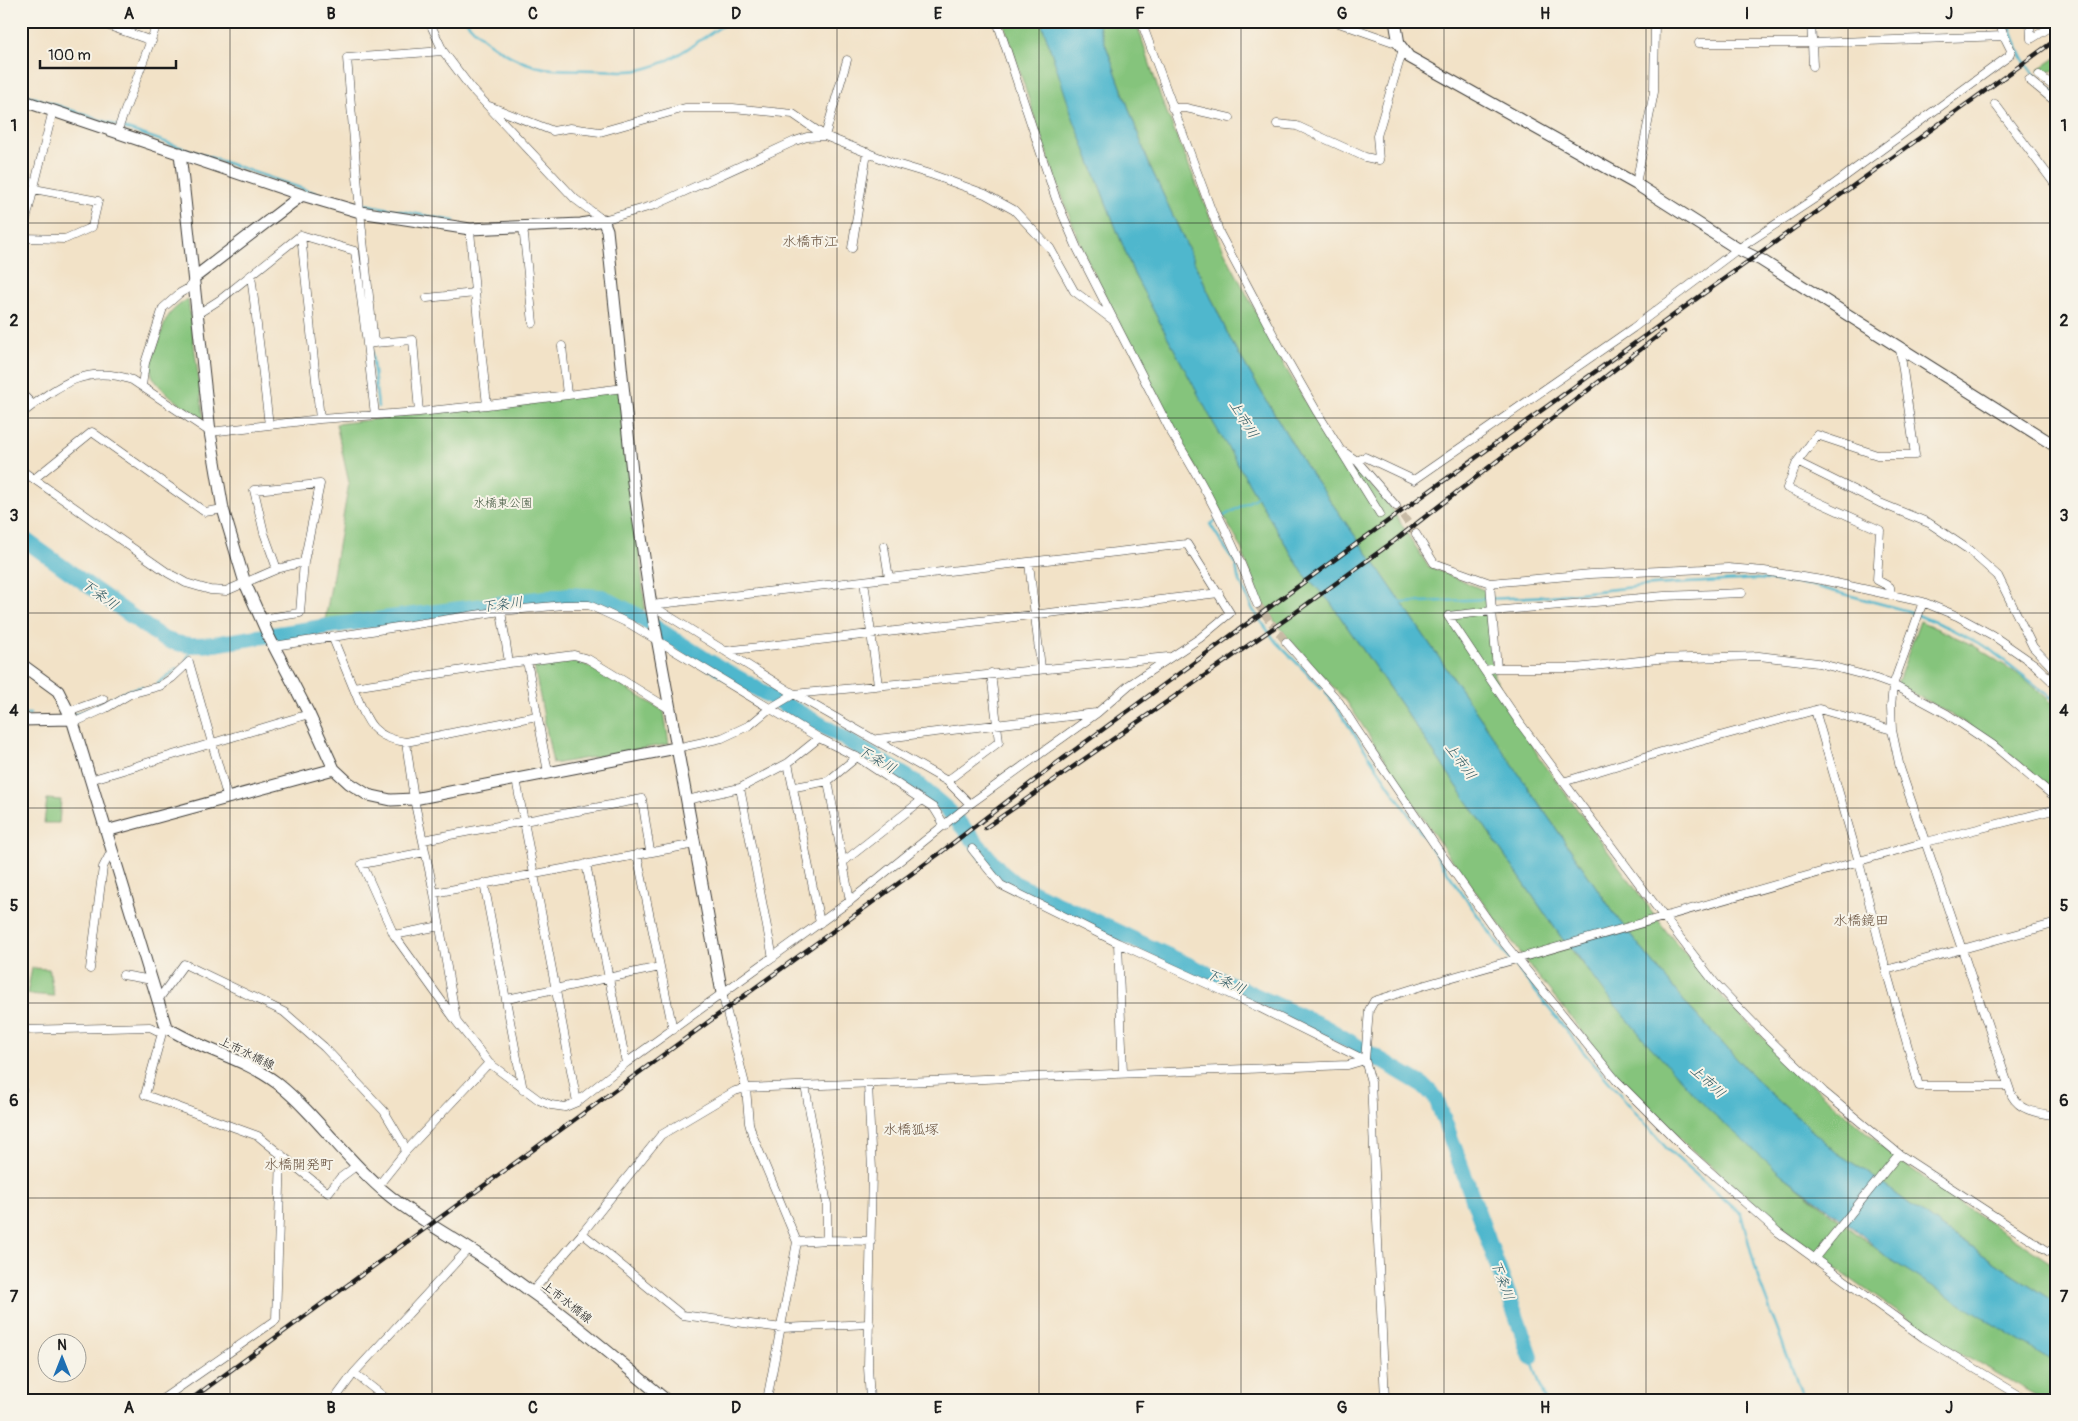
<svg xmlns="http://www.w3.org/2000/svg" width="2078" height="1421" viewBox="0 0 2078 1421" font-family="Pangolin,'Klee One',sans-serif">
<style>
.green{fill:#85c47c;stroke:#50704c}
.water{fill:#4fb7cd;stroke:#366a74}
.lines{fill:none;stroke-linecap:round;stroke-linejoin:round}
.stream{stroke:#4fb7cd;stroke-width:2.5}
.river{stroke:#4fb7cd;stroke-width:16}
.street-tunnel{stroke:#c7baa5;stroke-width:8;stroke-dasharray:8 4;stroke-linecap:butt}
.street-casing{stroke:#3c3a36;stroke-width:9}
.secondary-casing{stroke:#3c3a36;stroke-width:13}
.street{stroke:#fff;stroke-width:8}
.secondary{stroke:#fff;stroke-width:11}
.rail-casing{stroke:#1c1c1c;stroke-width:4.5}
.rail{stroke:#f7f3e8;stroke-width:2.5;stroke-dasharray:8;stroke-linecap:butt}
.grid{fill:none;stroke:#1c1c1c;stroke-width:1;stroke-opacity:0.55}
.labels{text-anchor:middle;stroke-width:4;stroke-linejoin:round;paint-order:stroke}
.park-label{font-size:12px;fill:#41573e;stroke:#f7f3e8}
.street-label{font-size:12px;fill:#1c1c1c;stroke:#f7f3e8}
.neighbourhood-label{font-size:14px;fill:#67503c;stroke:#f7f3e8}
.water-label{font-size:14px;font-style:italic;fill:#305a63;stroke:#f7f3e8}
.neatline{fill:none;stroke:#1c1c1c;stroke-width:2}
.grid-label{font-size:16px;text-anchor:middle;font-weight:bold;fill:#1c1c1c}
</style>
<rect width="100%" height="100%" fill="#f7f3e8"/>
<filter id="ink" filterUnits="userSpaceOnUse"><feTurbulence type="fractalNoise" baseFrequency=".02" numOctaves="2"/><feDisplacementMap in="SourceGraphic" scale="10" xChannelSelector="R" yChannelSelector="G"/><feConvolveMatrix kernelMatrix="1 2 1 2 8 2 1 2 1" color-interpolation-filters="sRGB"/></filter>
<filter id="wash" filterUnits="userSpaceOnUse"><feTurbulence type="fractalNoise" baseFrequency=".0096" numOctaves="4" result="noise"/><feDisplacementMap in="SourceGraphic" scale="20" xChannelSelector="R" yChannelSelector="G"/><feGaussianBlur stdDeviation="1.12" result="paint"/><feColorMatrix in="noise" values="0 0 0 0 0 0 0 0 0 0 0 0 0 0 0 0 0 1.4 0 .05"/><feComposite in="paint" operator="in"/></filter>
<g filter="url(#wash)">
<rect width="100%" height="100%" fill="#f2e2c7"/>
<path class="green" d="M1003 21H1041L1091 164 1134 274 1184 367 1257 497 1303 573 1330 602 1561 937 1645 1040 1781 1174 1887 1257 2057 1364V1400H2044L1931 1336 1807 1248 1684 1143 1626 1086 1533 970 1439 842 1347 702 1288 638 1262 605 1240 545 1164 413 1087 259 1069 215 1049 160Z
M1097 21H1136L1161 98 1225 253 1285 367 1334 449 1386 500 1428 566 1486 591 1494 676 1539 757 1667 932 1728 1003 1800 1074 1891 1154 1945 1193 2057 1267V1303L1942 1228 1868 1173 1837 1153 1762 1086 1687 1005 1618 919 1377 567 1305 465 1231 341 1149 164Z
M2057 57V70L2042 73 2039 69Z
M188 299 204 420C191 411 153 388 151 371 150 360 156 349 160 338 166 317 169 311 188 299Z
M624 388 645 609 631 612 602 597 569 595 324 626 349 483 336 424Z
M1920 621 1973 645 2024 678 2057 707V793L2024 766 1962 721 1897 684Z
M567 661H578L592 668 664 711 669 744 553 764 534 666Z
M47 799 61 800 59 823H44Z
M32 968 49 969 54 996 27 994Z"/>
<path class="water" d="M1041 21H1097L1149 164 1231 341 1305 465 1377 567 1618 919 1687 1005 1762 1086 1837 1153 1868 1173 1942 1228 2057 1303V1364L1889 1259 1855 1229 1781 1174 1708 1109 1649 1045 1606 994 1577 955 1561 937 1330 602 1303 573 1257 497 1214 424 1134 274 1073 118Z"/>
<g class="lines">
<path class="stream" d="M466 21C484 43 516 63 544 68 561 71 580 69 598 70 616 71 634 73 651 67 680 58 704 35 731 21
M2008 21C2021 60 2025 69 2057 95
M21 93 324 196
M337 199 454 221
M371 344 378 407
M1257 497 1210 524 1236 565 1238 577 1253 610 1276 642 1322 688
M1400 603 1550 596 1653 585 1758 579 1810 585 1908 611 1949 628 1988 648 2057 702
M186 660 194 646
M157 684 177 669
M1326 692 1461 892 1504 952 1586 1055 1668 1150 1741 1214 1759 1281 1804 1400
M21 714H30
M73 714H78L132 689 142 687
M1531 1357 1545 1400"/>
<path class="river" d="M21 537 162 638C180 646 194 646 214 644L335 625 569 595 602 597 631 612 708 661 832 731 914 781 948 810 1002 873 1014 883 1160 952 1323 1026 1423 1085 1436 1098 1531 1357"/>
</g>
</g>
<g filter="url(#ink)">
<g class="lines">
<path class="street-tunnel" d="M1396 506 1416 534
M1257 604 1286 642"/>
<g class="street-casing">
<path id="street" d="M95 21 152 41
M429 21 443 51 471 88 575 199 603 220 655 205 795 141 807 137 825 136 893 163 933 175 985 194 1014 210 1050 248 1074 291 1114 321
M997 21 1056 199 1077 248 1171 432C1205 486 1235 544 1257 604
M1141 21 1220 234 1282 351 1317 412 1380 514
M1333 21 1399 44
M1811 21 1813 66
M2030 21 2031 39 2057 23
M1699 43H1812L2004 36 1999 21
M2039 75 2057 89
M2029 80 2057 103
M1995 104 2057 187
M489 106 553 131 570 128 600 132 685 108H733L793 114 825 136 847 60
M1172 108H1186L1230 118
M1277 124 1297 126 1365 157 1379 160 1377 136 1403 49
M117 132 158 21
M1636 184 1654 92 1655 21
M523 226 533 323
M470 229 475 293 487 405
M301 235 320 419
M301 235 355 251 367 344
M22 238 65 239 92 227 98 201 34 189
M21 240 53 110
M852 248 867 152
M251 275 269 425
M427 298 475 293
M199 313 221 299 301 235
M374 343 413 340 419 412
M562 346 567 395
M142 386 145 363 163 308 180 293 189 288 193 281
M21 393 33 405
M21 414C57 387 85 363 132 380L210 432 320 419 419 412 487 405 624 388
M375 415 367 344 374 343 360 212 347 58 443 51
M1344 452 1357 461 1396 506
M1357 461 1365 457 1414 480 1633 328 1738 249 1814 199 2009 56 2011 50 2004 36
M1797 462 1880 503 1929 523 1969 550 1998 576 2033 647 2052 667 2055 675 2052 682
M21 470 168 573 186 583 210 590 226 591 277 569 304 562 300 613 261 619
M34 479 92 432 205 512 223 509
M1416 534 1434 563 1490 583 1591 574 1728 568 1764 571 1822 580 1923 602 1957 616 1992 635 2034 664 2057 686
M884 546 889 578
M1029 563 1041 668
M277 569 264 533 254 490 320 484 304 562
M864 581 878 685
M1891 595 1890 587 1877 580 1880 530 1787 488 1797 462 1817 435 1877 455H1915L1900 349
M1923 602 1893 685 1891 707 1892 730 1900 768 2012 1096C2021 1112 2040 1113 2057 1116
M651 605 794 694 947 781 970 804
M501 611 509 663 527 661 548 772
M332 636 353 687 509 663
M1286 642 1339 702 1355 727 1437 848 1505 944 1616 1080 1688 1152 1778 1232 1924 1338 2027 1400
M274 646 501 611 564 605H589L630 624 819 738 857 757 934 808 945 826
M725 651 1219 593
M527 661 574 655 588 659 668 708
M1497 668 1492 611 1664 596 1742 593
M1484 670 1448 616 1492 611 1490 583
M353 687C366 717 368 737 406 742L537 716
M1815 710 1859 862 1886 970
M68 712 104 699
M73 723 106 708 130 694 160 686 172 678 189 662 227 796
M877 739 1096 713
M406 742 414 799 434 893 456 1019
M676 748 722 738 750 725 769 709 794 694 1168 657
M788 763 820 923
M516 779 577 1102
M90 780 309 714
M828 781 850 901
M947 781 999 742 991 673
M1563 782 1661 752 1819 709 1892 730
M795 787 828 781 857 757
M740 788 773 958
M2057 799 1993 745 1947 714 1893 685 1868 676 1818 663 1759 656 1657 659 1576 668H1497L1484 670 1522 726 1664 917 1715 983 1764 1034 1824 1092 1899 1154 2057 1257
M687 800 740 788 788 763 819 738
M423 840 642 799 650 851
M972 849 1001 885 1118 943 1260 1008 1365 1060
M425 852 362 864 394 935 456 1021 489 1063 539 1100 551 1105 565 1107 577 1102 626 1063 850 901 970 804 1097 713 1129 685 1200 638 1230 613 1187 544 651 605
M637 854 673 1030
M843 862 922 800
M586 864 626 1063
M484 883 523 1090
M434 893 695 844
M394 935 440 926
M1118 943 1123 1073
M90 969 103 867 112 850
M123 975 152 980
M722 993 746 1088 749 1123 752 1134 797 1242 767 1400
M507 999 660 967
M158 1000 184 964 284 1012 324 1047 384 1111 403 1143 406 1151 378 1186
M166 1027 162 1033 145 1095 258 1136 328 1193 340 1178 356 1166
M21 1030 150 1027 162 1033
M868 1084 872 1170 868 1367 870 1400
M805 1086 827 1204V1240
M2008 1086H1919L1886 970 2057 923
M21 1090H22
M406 1151 489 1063
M582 1233 682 1315 782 1328 870 1324
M797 1242 827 1240 871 1241
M1814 1259 1899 1154
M532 1292 580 1236 661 1135 735 1091 746 1088 1348 1065 1365 1060
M354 1373 388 1400
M161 1400 276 1320 281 1154
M334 1400 354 1373 469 1248
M1385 1400 1371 1082 1365 1060 1369 1010 1374 1001 1425 985 1926 842 2057 809"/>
</g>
<g class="secondary-casing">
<path id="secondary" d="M1395 21 1399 44 1409 57 1636 184 1738 249 1761 260 2057 447
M21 100 302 195 360 212 470 229 581 224 603 220 607 230 633 482 651 605 722 993
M180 153 210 432 223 509 245 583 269 637 309 714 334 769 349 783 368 795 391 800 414 799 676 748
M195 277 302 195
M21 664 58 691 72 719 166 1027C201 1050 244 1058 277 1083 317 1115 346 1160 386 1193 411 1214 440 1230 468 1248 489 1261 510 1276 530 1291 577 1324 621 1363 666 1400
M21 720 72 719
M106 831 334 769"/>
</g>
<use href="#street" class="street"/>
<use href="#secondary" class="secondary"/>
<g class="rail-casing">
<path id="rail" d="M985 828 1292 615 1394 541 1663 332
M190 1400 940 853 1057 763 1356 544 2057 39"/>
</g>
<use href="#rail" class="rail"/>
</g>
</g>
<path class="grid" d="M230 21V1400M432 21V1400M634 21V1400M837 21V1400M1039 21V1400M1241 21V1400M1444 21V1400M1646 21V1400M1848 21V1400M21 223H2057M21 418H2057M21 613H2057M21 808H2057M21 1003H2057M21 1198H2057"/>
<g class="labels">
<g class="park-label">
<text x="503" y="507">水橋東公園</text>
</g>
<g class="street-label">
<text transform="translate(247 1053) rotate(26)" y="4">上市水橋線</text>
<text transform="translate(567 1302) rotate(38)" y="4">上市水橋線</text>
</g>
<g class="neighbourhood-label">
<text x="810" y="246">水橋市江</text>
<text x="1861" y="925">水橋鏡田</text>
<text x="911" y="1134">水橋狐塚</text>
<text x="299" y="1169">水橋開発町</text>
</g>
<g class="water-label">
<text transform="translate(1244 419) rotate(58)" y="5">上市川</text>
<text transform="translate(100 594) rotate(36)" y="5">下条川</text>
<text transform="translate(502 604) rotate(-7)" y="5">下条川</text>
<text transform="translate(877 759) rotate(30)" y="5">下条川</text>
<text transform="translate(1461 761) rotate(54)" y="5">上市川</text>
<text transform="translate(1226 981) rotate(25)" y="5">下条川</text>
<text transform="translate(1708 1081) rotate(42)" y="5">上市川</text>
<text transform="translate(1503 1280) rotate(70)" y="5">下条川</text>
</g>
</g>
<rect width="2078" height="1421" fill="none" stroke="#f7f3e8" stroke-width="55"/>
<g transform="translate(62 1358)"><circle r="24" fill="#f7f3e8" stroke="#9f9d96"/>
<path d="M0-4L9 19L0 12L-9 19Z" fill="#1f6fb2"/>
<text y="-8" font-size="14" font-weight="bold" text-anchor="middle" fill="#1c1c1c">N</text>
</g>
<path d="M40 60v8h136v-8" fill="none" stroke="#1c1c1c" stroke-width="2.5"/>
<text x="48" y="60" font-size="15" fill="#1c1c1c" stroke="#f7f3e8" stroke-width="4" paint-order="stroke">100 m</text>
<rect x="28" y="28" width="2022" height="1366" class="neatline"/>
<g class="grid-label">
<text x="129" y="19">A</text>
<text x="331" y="19">B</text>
<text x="533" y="19">C</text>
<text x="736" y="19">D</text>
<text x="938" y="19">E</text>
<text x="1140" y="19">F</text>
<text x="1342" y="19">G</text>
<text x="1545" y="19">H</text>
<text x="1747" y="19">I</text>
<text x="1949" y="19">J</text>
<text x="14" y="131">1</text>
<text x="2064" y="131">1</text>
<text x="14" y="326">2</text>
<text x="2064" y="326">2</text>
<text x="14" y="521">3</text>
<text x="2064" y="521">3</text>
<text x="14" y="716">4</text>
<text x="2064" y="716">4</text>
<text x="14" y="911">5</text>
<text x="2064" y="911">5</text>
<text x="14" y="1106">6</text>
<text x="2064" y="1106">6</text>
<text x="14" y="1302">7</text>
<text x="2064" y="1302">7</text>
<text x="129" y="1413">A</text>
<text x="331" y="1413">B</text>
<text x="533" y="1413">C</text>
<text x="736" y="1413">D</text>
<text x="938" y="1413">E</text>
<text x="1140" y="1413">F</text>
<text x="1342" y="1413">G</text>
<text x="1545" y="1413">H</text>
<text x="1747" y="1413">I</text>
<text x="1949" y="1413">J</text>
</g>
</svg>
